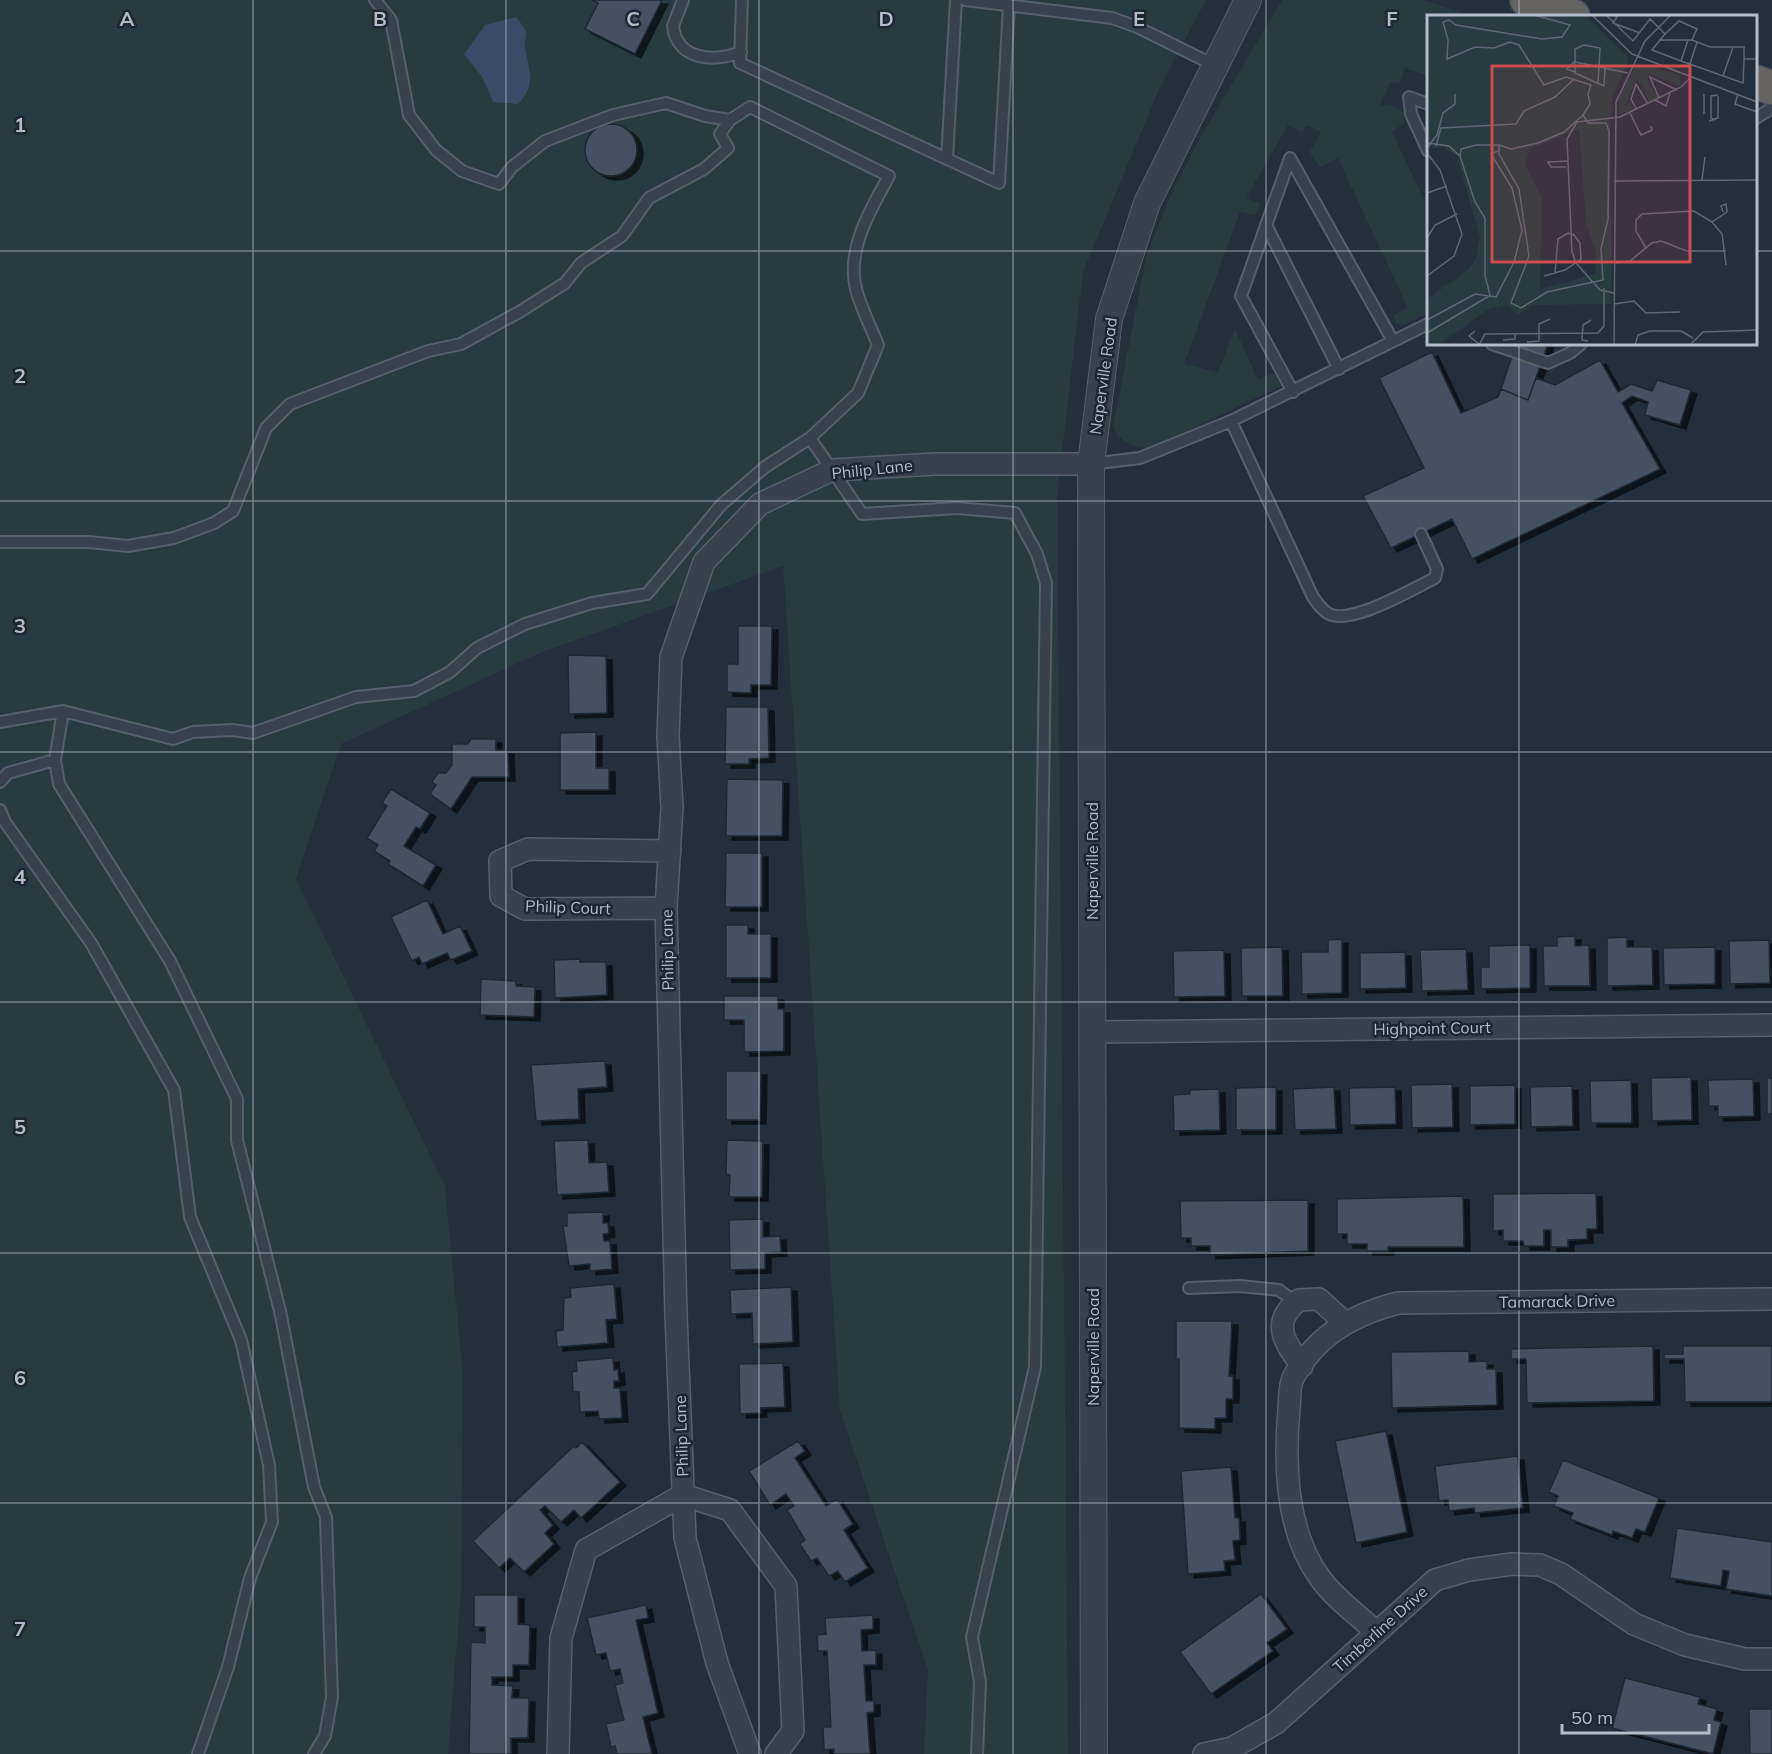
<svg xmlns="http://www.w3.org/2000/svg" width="1772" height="1754" viewBox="0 0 1772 1754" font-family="Mulish,sans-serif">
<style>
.green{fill:#263c3f}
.water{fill:#394c67}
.building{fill:#455162;stroke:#1f2835;stroke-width:1.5;filter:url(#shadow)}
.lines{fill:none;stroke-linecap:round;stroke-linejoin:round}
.service-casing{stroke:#565f6c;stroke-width:14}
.minor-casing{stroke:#565f6c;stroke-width:24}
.tertiary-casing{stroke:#565f6c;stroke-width:28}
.trunk-casing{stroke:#434c59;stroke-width:36}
.service{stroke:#38414e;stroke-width:10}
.minor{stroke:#38414e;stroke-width:21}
.tertiary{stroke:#38414e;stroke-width:26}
.trunk{stroke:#656462;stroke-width:33}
.grid{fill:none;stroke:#b4bcc9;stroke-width:1.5;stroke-opacity:0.55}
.labels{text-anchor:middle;stroke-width:5;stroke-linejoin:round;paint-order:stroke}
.street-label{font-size:16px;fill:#b4bcc9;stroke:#1d2633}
.inset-road{fill:none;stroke:#5e6776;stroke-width:1.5}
.view{fill:#ce4d50;fill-opacity:0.15;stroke:#ce4d50;stroke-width:3}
.inset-edge{fill:none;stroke:#b4bcc9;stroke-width:3}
.grid-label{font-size:20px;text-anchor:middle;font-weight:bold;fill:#b4bcc9;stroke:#1d2633;stroke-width:5;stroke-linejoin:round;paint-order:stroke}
</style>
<defs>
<filter id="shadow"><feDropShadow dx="6" dy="4" stdDeviation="0" flood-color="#0009"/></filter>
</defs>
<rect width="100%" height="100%" fill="#242f3e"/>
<path class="green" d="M0 0H1206L1159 89 1083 272 1057 494 1068 1754H924L928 1670 840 1410 783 566 542 652 341 744 296 879 445 1186 463 1376 461 1590 448 1754H0Z
M1282 0H1424L1471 16H1428V76L1405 68 1399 83 1390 82 1380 106 1389 104 1403 112 1404 123 1392 132 1428 208V313L1403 325 1396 323 1394 315 1408 308 1338 158 1320 167 1310 152 1321 132 1307 125 1302 132 1288 125 1246 198 1260 204 1256 215 1240 212 1184 364 1218 372 1235 329 1258 380 1275 372 1282 386 1153 447C1136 450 1121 443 1113 427L1147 253 1174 188 1199 140Z"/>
<path class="water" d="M516 17C519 21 525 28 526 33 526 37 524 43 525 47 529 70 537 85 518 104L493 102 483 78 464 54 485 25Z"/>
<path class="building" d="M592 0H662L635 54 585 29 598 3Z
M585 150a26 26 0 1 1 52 0a26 26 0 1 1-52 0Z
M1516 344H1548L1528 400 1501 389Z
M1432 352 1461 413 1498 397 1501 389 1528 400 1536 378 1555 385 1600 360 1618 392 1631 384 1652 391 1657 380 1691 390 1680 425 1645 415 1648 402 1632 396 1622 403 1660 469 1472 559 1452 519 1391 548 1363 496 1424 468 1379 378Z
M738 626H772L771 685H751V693L727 692V664H738Z
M568 655 606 656 607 713 569 714Z
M726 707H768L769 758 749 759V764H725Z
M596 732V768H609V790H560V733Z
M471 739H496V750H508L509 777H472L451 809 430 794 436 785 432 782 438 773H446L452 765V744H468Z
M727 779 783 780 782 836H726Z
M391 789 430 813 420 829 416 827 404 846 436 865 423 886 388 864 390 861 374 851 378 845 367 838 387 806 382 803Z
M726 853H762V907H725Z
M427 900 443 934 460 926 472 951 451 960 447 953 422 964 419 957 412 961 391 917Z
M726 925H748V934H771V978H726Z
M1575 936V946L1589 945 1590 986H1544L1543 946H1557V937Z
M1627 937V947H1652L1653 985 1607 986V938Z
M1342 939V993L1302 994 1301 952H1328V940Z
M1769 940 1770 983 1730 984 1729 941Z
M1530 945V988L1481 989V967H1489V946Z
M1282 947 1283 996H1242L1241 948Z
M1715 947V984L1664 985 1663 948Z
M1466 949 1468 990 1422 991 1420 950Z
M1224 950 1225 996 1174 997 1173 951Z
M1405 952 1406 988 1360 989V953Z
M580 959V962H606L607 995 555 998 554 960Z
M481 979 516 981V986L535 987 534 1017 480 1015Z
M724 996H778V1009H784V1051L744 1052V1020H724Z
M605 1061 607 1087 578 1089 579 1119 536 1121 531 1065Z
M726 1071H761L760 1120H726Z
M1691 1077 1692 1120 1652 1121 1651 1078Z
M1767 1078H1772V1114H1767Z
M1753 1079 1754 1116 1718 1117V1106H1709L1708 1080Z
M1631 1080 1632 1123H1591L1590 1081Z
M1452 1084 1453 1127 1412 1128 1411 1085Z
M1515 1085V1124L1470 1125V1086Z
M1572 1086 1573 1126 1531 1127 1530 1087Z
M1276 1087V1130H1236V1088Z
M1334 1087 1336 1129 1295 1130 1293 1089Z
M1395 1087 1396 1124 1350 1125 1349 1088Z
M1219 1089 1220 1130 1174 1131 1173 1095 1190 1094V1090Z
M588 1140 589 1163 607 1162 609 1192 557 1195 554 1141Z
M727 1140 763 1141 762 1197H729L730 1175 726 1174Z
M1596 1193 1597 1229H1587V1239L1568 1240V1247H1551V1230H1544V1246H1524L1523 1241H1503V1230L1493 1231V1194Z
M1463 1196 1464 1247H1388V1251H1367V1244H1347V1234H1337V1199Z
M1308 1200V1251L1210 1255V1246H1191V1238H1181L1180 1201Z
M603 1212V1223H608L609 1233 603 1234 604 1241H610L612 1269 590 1271V1264L569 1266 563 1226H567V1213Z
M763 1219V1237L780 1236 781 1252 765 1253V1269L730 1270 729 1220Z
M614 1284 617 1319 606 1320 608 1343 557 1347 556 1331 563 1330 564 1298 571 1297 570 1288Z
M791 1287 793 1342 753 1344 752 1313 731 1314 730 1290Z
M1176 1321H1232L1229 1376H1233V1399H1226V1418H1215V1429L1179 1428V1359H1176Z
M1653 1346 1654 1401 1527 1403 1526 1359H1511V1349Z
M1683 1346H1772V1402H1685L1684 1359H1664V1354H1683Z
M1469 1351V1362L1487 1361V1369H1496L1497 1405 1392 1408 1391 1352Z
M613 1358 614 1370 618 1369 619 1381H614V1388H620L622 1418 599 1419 598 1411 580 1412 579 1392H573L572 1372 577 1371 576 1361Z
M783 1363 785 1407 760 1408 761 1413 740 1414 739 1364Z
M1386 1431 1407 1532 1356 1543 1335 1441Z
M798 1441 805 1451 795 1458 826 1506 837 1499 853 1524 844 1530 868 1568 845 1582 838 1571 829 1576 817 1558 811 1561 800 1544 805 1540 787 1510 794 1506 786 1494 770 1505 749 1471Z
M582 1442 620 1482 581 1518 574 1510 561 1522 545 1506 540 1510 553 1525 545 1533 554 1544 524 1572 510 1558 499 1568 473 1541 574 1446 576 1448Z
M1518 1456 1523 1508 1475 1513 1474 1508 1449 1511 1448 1500 1439 1501 1435 1466Z
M1563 1460 1659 1498 1645 1532 1636 1529 1632 1538 1613 1531 1612 1535 1570 1519 1573 1513 1554 1506 1558 1496 1549 1492Z
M1231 1467 1235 1518H1239L1240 1540 1233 1541 1235 1560 1224 1561 1225 1571 1188 1574 1181 1471Z
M1677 1528 1772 1542V1596L1726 1589 1729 1571 1723 1570 1721 1586 1670 1578Z
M1261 1594 1287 1629 1267 1643 1273 1651 1211 1694 1180 1652Z
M474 1595H518V1624L530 1625 529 1665H513V1677H492V1685L513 1686 512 1698H529L528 1738H511V1754H469L471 1642 485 1643V1627H474Z
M646 1605 648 1618 636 1620 658 1713 643 1717 652 1754H617L615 1746 611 1747 606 1724 624 1720 615 1685 623 1683 620 1669 610 1671 606 1653 596 1655 587 1618Z
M873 1615V1629L861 1630 862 1651 876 1650V1665H864L866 1701H874V1712L867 1713 870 1754H834V1749L824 1750 823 1727H831L827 1651H818L817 1635 826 1634 825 1618Z
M1625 1678 1700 1697 1698 1704 1717 1709 1714 1720 1721 1722 1713 1754 1612 1728Z
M1749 1709H1772V1754H1750Z"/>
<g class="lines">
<g class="service-casing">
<path id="service" d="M375 0 391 20 409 115 436 150 462 171 499 184 512 167 545 141 613 115 666 103 705 116 730 120 750 107 889 176C871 209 846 249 856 289 861 308 871 327 878 345L858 393 810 438 862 514 957 508 1015 513 1037 554 1046 583 1035 1367 972 1637 980 1682 977 1754
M683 0 673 26C677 61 715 62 741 52
M742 0 740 63 999 183 1009 5
M965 0 1112 18 1137 27 1214 65
M1428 104 1409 97 1411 114 1428 151
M1756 118 1772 108
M947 159 956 0
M1266 225 1339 369
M1492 344 1548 363 1570 353 1581 344
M1293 392 1241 296 1290 158 1393 341
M1231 421 1313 597C1317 603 1322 610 1329 614 1352 625 1412 589 1435 578L1437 569 1421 534
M1091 464 1140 458 1231 421 1428 324
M0 542H89L128 546 174 538 214 523 233 511 266 428 290 404 428 351 461 344 521 311 565 283 581 263 622 236 649 198 704 169 728 148 720 134 730 120
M63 711 173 739 193 732 232 730 253 733 356 697 414 691 450 672 477 648 525 624 592 603 647 594 721 505 765 467 810 438
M0 722 63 711 55 760 59 784 170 961 237 1099V1140L280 1311 314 1487 326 1517 332 1697 325 1736 314 1754
M0 782 8 773 55 760
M0 810 5 822 91 943 174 1090 190 1217 241 1340 269 1465 272 1522 250 1578 228 1667 198 1754
M1189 1288 1240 1286 1279 1290 1295 1302"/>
</g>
<g class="minor-casing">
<path id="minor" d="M666 908 525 909 501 896 500 861 528 849 670 851
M1092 1032 1772 1025
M1302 1366C1284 1342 1270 1322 1299 1300L1319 1299 1344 1322
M1376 1632C1358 1615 1334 1598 1320 1578 1286 1532 1284 1464 1289 1409 1290 1400 1289 1386 1293 1378 1316 1335 1354 1314 1398 1303L1772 1299
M558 1754 561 1638 586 1550 683 1495 730 1510 786 1586 793 1731 776 1754
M750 1754 717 1663 685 1538 676 1315 666 908 672 807 668 736 671 657 704 562 760 504 832 470 935 464H1091
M1204 1754 1232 1748 1276 1723 1435 1580 1469 1570 1512 1564 1540 1565 1561 1574 1634 1624 1685 1645 1745 1659H1772"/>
</g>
<g class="tertiary-casing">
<path id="tertiary" d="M1094 1754 1091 464 1109 319 1147 203 1248 0"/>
</g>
<g class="trunk-casing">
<path id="trunk" d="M1527 0 1573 16
M1756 82 1772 88"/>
</g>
<use href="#service" class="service"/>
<use href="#minor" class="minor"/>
<use href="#tertiary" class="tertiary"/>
<use href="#trunk" class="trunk"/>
</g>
<path class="grid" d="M253 0V1754M506 0V1754M759 0V1754M1013 0V1754M1266 0V1754M1519 0V16M0 251H1428M1756 251H1772M1519 344V1754M0 501H1772M0 752H1772M0 1002H1772M0 1253H1772M0 1503H1772"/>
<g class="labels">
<g class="street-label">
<text transform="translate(1103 376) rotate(-82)" y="6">Naperville Road</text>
<text transform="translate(872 469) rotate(-6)" y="6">Philip Lane</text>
<text transform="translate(1092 861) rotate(-90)" y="6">Naperville Road</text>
<text transform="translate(568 907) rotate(2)" y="6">Philip Court</text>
<text transform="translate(667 950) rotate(-91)" y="6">Philip Lane</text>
<text transform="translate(1432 1028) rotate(-1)" y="6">Highpoint Court</text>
<text transform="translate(1557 1301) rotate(-1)" y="6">Tamarack Drive</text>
<text transform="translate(1093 1347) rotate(-90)" y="6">Naperville Road</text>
<text transform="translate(681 1436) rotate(-92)" y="6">Philip Lane</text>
<text transform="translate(1380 1629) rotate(-42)" y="6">Timberline Drive</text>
</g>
</g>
<g transform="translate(1427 15)">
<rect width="330" height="330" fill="#242f3e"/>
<path d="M0 0H159L200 41 201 48 186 81 183 106 185 289 106 290 91 300 81 290 62 294 11 330H0V284L42 254 49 243 53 223 30 141 16 132 0 134ZM152 114 159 208 169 238 168 259 113 274 115 183 98 149 103 134ZM211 48 252 60 254 71 222 59 221 66 231 83 222 87 215 69 209 65 198 91 203 88 208 94 191 100 193 79Z" fill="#263c3f" fill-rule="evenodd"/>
<path class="inset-road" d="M165 0 205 39 330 87M179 0 206 26 223 4 238 19 252 6 270 14 265 25H232M191 0 186 8 213 18M238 19 225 35 254 46 261 25M265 25 283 32H317V44M254 46 316 68 317 44H330M148 47 201 58M263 49 270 27M148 57 140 54 148 46M296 61 306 32M171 69 173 33 157 30 148 34V58L177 71 178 51M311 79 308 89 330 97M232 83 223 62 250 75M228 85 239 91 243 78M210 95 204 84 209 69 221 89M203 98 214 120 225 115 224 111M277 99V79M288 105 284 103V81L291 80M282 106 291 103V81M0 128 22 131 33 141M72 130 84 134 111 128 137 117 156 100M9 131 14 113 89 109 97 96 128 82 146 65M0 133 10 120 16 98 28 89V79M0 138 13 155 35 219 27 241 0 261M139 152H124L121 147 140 146M275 165 278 142M187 166 330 165M0 178 20 171M285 207 300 197 299 189 294 191 296 197M0 223 8 210 30 199M219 233 209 216V205L215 199 267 196 285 207 295 219 299 250M187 248 203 246 225 228 234 226 260 236H299M117 261 138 255 154 244 153 228 147 220 141 218 131 224 128 258M187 278 173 275 149 248 145 237 140 124 150 107 193 102 254 72 264 62M63 280 58 261V203L48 187 33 141 34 134 49 130H72V139L92 174 102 241 84 288 94 293 120 277 176 265 174 234 181 204 182 116 179 108H161L156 100 163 89 161 79 164 70 139 62 117 70 92 30 83 27 67 33 48 32 20 44 21 25 16 7 22 5 29 10 115 24 135 22 143 10 107 0M187 289 207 286 219 298 253 297M0 305 48 279 69 282 87 247 95 215 85 173 64 139 71 136M48 316 42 321 52 329M0 318 62 281M76 325 88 324V318M161 326 155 325 156 310 164 305M100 327 112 326V309L123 304M52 330 58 319 171 318 177 311V273M187 330 189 87 218 26 244 0M208 330 211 320 223 316H254L266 323M263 330 276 317 330 315"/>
<path class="view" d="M65 51H263V247H65Z"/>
<rect width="330" height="330" class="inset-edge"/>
</g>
<g class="grid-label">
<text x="127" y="26">A</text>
<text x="380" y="26">B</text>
<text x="633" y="26">C</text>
<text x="886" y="26">D</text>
<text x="1139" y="26">E</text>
<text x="1392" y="26">F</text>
<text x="20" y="132">1</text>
<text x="20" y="383">2</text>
<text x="20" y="633">3</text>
<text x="20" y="884">4</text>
<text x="20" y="1134">5</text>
<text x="20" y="1385">6</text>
<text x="20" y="1636">7</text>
</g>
<path d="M1562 1724v9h147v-9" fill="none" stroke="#b4bcc9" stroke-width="3"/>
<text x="1571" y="1724" font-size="18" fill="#b4bcc9" stroke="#1d2633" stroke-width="4.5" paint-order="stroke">50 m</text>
</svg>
